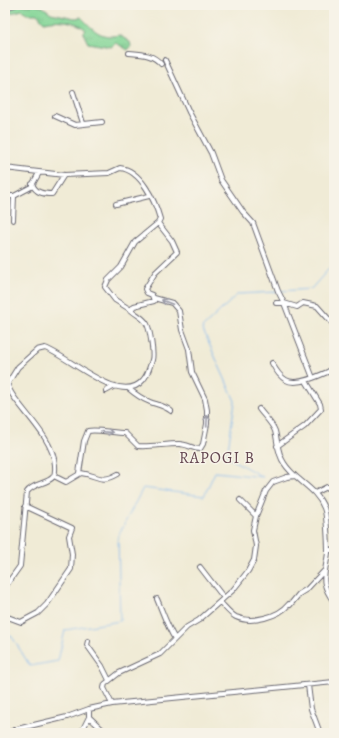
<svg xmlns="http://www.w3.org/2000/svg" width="339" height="738" viewBox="0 0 339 738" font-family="Alegreya,serif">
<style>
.grass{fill:url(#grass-tufts);stroke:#527c68}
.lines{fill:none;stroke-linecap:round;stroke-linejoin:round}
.stream{stroke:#80b7ef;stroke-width:1}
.minor-casing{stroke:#6a6871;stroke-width:6}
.minor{stroke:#fff;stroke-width:4}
.oneway{stroke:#9c9ca7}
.labels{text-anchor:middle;stroke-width:3;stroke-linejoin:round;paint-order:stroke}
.quarter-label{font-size:16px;letter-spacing:1px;fill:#644751;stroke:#f7f3e8}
</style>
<defs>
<pattern id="grass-tufts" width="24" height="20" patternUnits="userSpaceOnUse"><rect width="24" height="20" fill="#83d596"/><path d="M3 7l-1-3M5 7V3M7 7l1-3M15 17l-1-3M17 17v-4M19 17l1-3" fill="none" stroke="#71b782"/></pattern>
</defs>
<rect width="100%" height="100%" fill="#f7f3e8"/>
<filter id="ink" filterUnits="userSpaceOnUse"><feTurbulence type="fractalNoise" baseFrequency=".025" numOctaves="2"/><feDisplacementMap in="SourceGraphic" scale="8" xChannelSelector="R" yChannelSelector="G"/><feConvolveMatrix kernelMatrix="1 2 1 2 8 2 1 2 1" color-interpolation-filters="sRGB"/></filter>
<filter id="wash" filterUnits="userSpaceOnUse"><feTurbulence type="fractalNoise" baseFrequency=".012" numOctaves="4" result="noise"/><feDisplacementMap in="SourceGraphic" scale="16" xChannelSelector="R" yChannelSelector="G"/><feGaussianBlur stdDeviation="0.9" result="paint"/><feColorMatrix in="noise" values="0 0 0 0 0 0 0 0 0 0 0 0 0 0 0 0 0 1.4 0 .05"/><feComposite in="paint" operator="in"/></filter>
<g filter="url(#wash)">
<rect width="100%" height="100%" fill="#f0ebd6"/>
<path class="grass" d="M5 5H35L43 7 51 13 75 18 81 17C94 30 100 39 119 35L130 42 131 46 128 50 116 43 111 47 88 43 83 33 86 30C76 20 56 19 44 22L37 14H26L22 10 5 15Z"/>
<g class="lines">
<path class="stream" d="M280 291 311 289 334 263
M5 639 11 635 30 666 58 661 65 630 120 621 118 536 143 488 204 496 215 472 263 477 227 457 235 401 202 328 238 294 277 292"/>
</g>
</g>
<g filter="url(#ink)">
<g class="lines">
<g class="minor-casing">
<path id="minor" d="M5 8 15 5
M129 53C141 54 153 54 161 64
M165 60 189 112 211 153 221 180 243 212 253 223 278 291 284 303 297 307 303 303 317 306 334 325
M73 92 83 123
M55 116 75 125 102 122
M5 168 64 175 109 173 120 168C141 170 155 201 160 219L158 223 135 242 121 267 108 280 105 287 115 300 131 310
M32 184C36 193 43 194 52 194L64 175
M5 196H14
M116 204 149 196
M13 220 14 196 31 187 39 173
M276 303H284L313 378
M272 363C275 369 279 376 286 380 297 387 323 374 334 369
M329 371 334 376
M128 388C135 394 142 399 150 402 158 405 165 406 171 411
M106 391 115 386
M259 409C264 416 272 423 275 431 278 442 277 453 284 463 295 481 316 487 324 508 327 514 328 546 328 553 325 575 319 582 334 602
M277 446 305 426 321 409 320 404 306 381
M79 473 84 441 88 431C96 429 114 433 125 433L138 446C151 447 165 444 179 444 187 444 193 449 200 449L203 444 207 424V410L205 399 192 372 189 349 182 330 179 311 172 303 154 298
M54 476 66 482 81 473C97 475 101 484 118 474
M315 493 327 487H334
M240 500 256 516
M328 550H334
M200 567 224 598
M5 587 20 566 27 492C33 483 47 484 53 477 56 473 55 468 55 465 53 433 7 399 8 383L18 367 37 350 45 348C70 357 121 407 143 380 148 375 150 366 152 360 154 354 150 330 147 324 143 317 136 315 131 310L134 306 154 301 152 295 147 293 145 289 155 273 177 252 172 241 158 223
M157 599C163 613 167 626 175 639
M220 602C225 607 230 614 236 617 251 624 279 617 289 604
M290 605 299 594 307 589 324 571
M5 616 21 622 38 613 47 604 71 569 72 554 69 536 72 528 25 506
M88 641 87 645 102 666 109 680
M308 685 311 709 320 733
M112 704 104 688 105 684 119 673 160 654 187 627 199 620 233 590 248 571 254 560 256 546 253 530 256 516 266 491 273 482 287 477 295 476
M89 717 106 733
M8 733 17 729 67 717 89 709 112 704 334 682
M81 733 89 717V709"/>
</g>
<use href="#minor" class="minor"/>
</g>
<defs><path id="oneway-shaft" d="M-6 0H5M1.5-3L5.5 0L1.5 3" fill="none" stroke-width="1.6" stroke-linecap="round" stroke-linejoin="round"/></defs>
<g class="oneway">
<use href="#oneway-shaft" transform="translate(167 302) rotate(-159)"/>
<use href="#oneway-shaft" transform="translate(207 421) rotate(-87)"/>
<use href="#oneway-shaft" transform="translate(107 432) rotate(5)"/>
</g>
</g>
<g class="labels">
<g class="quarter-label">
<text x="217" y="463">RAPOGI B</text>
</g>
</g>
<rect width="339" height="738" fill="none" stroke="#f7f3e8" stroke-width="20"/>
</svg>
